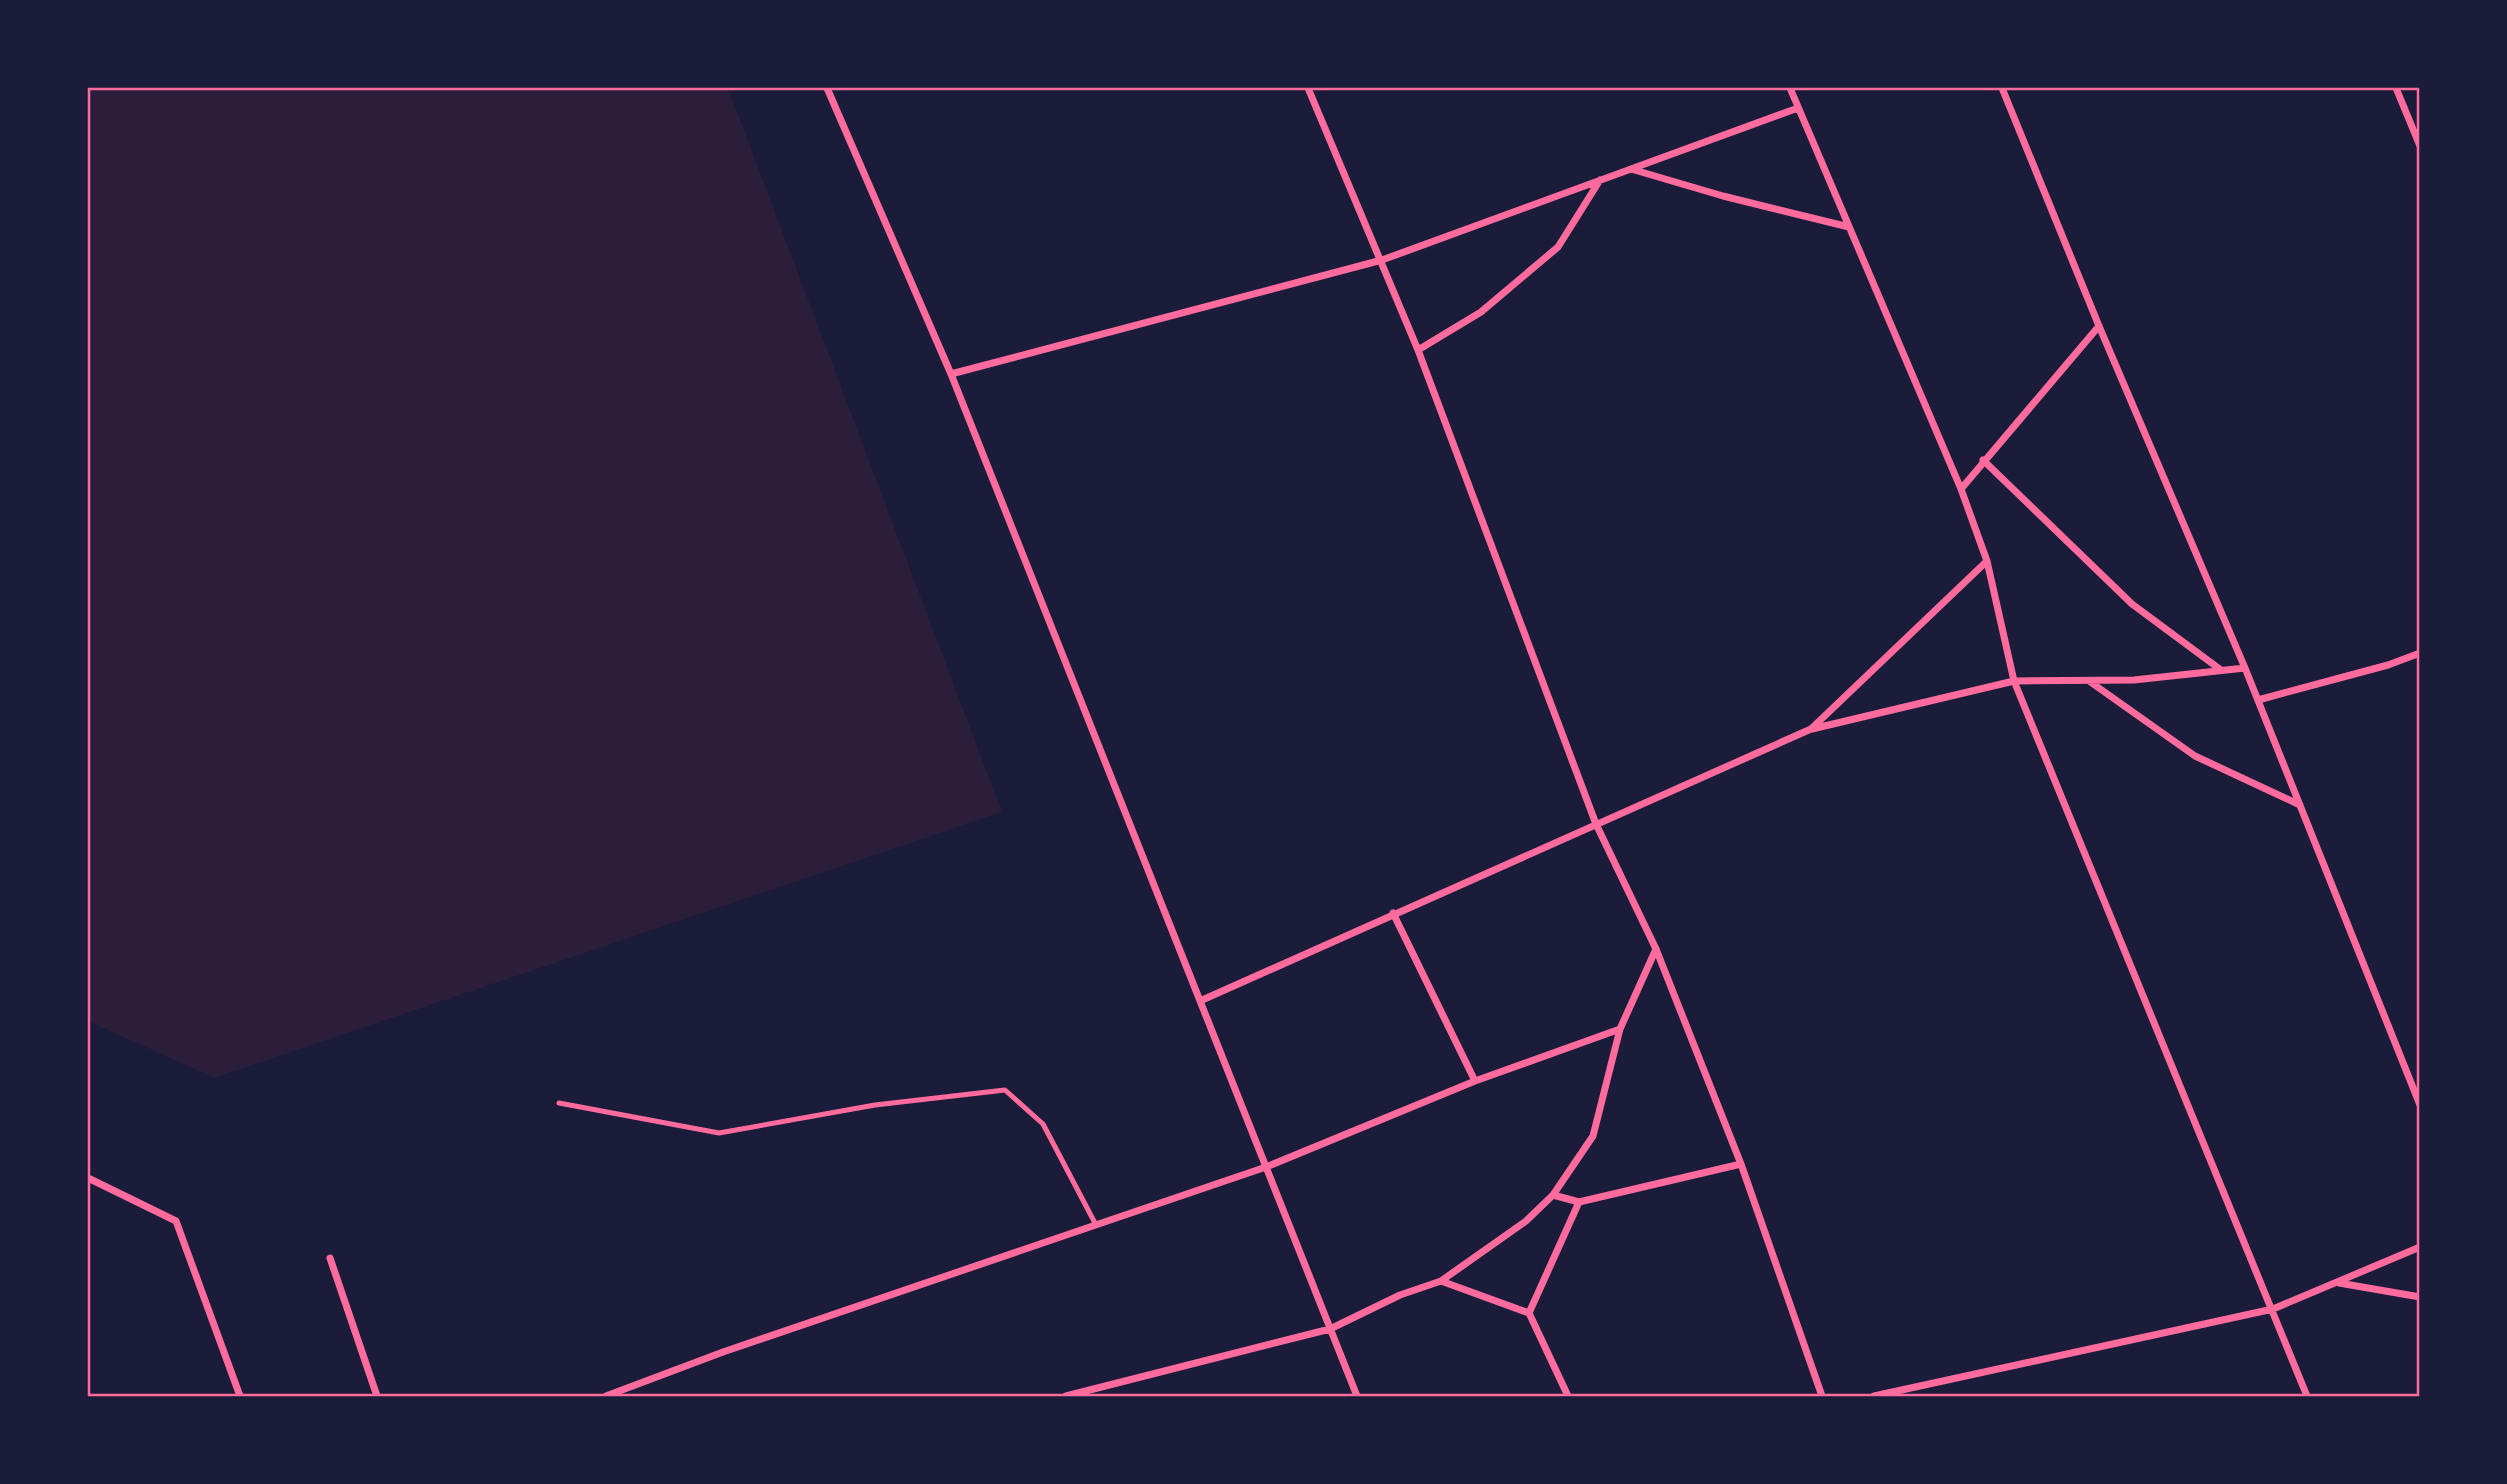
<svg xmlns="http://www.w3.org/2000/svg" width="2507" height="1484" viewBox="0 0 2507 1484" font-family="Figtree,sans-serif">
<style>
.green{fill:#2a1e3b}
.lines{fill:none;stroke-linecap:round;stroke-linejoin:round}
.service{stroke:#ff6b9d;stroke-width:5}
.minor{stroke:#ff6b9d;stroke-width:7}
.neatline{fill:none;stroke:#ff6b9d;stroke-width:2.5}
</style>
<rect width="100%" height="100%" fill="#1b1b3a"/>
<path class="green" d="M88 88H728L1002 812 214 1078 88 1021Z"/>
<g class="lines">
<path class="service" d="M559 1103 719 1133 875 1105 1005 1090 1043 1124 1096 1225"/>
<path class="minor" d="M827 88 951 374 1357 1396
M1308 88 1418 350 1596 824 1656 949 1741 1164 1822 1396
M1790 88 1961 489 1987 561 2014 681 2307 1396
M2002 88 2099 326 2245 668 2420 1105
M2396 88 2420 146
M1631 169 1723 196 1849 227
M1418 350 1481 312 1558 247 1600 180
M951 374 1382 260 1798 108
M1983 460 2132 604 2221 670
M1961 489 2099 326
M2089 681 2195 756 2300 805
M2258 700 2388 665 2420 653
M1812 729 2014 681 2134 680 2245 668
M1393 913 1475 1081 1620 1029
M1200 1001 1811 729 1987 561
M88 1178 176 1221 240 1396
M1553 1195 1579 1202 1741 1164
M330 1258 377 1396
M1441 1281 1529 1313 1568 1396
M2339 1283 2420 1297
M1529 1313 1579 1202
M606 1396 723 1352 1266 1167 1475 1081
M1066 1396 1330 1329 1400 1295 1441 1281 1526 1221 1553 1195 1593 1136 1620 1029 1656 949
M1874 1396 2273 1309 2420 1247"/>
</g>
<rect width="2507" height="1484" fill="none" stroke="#1b1b3a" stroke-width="178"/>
<rect x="89" y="89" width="2329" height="1306" class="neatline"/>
</svg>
